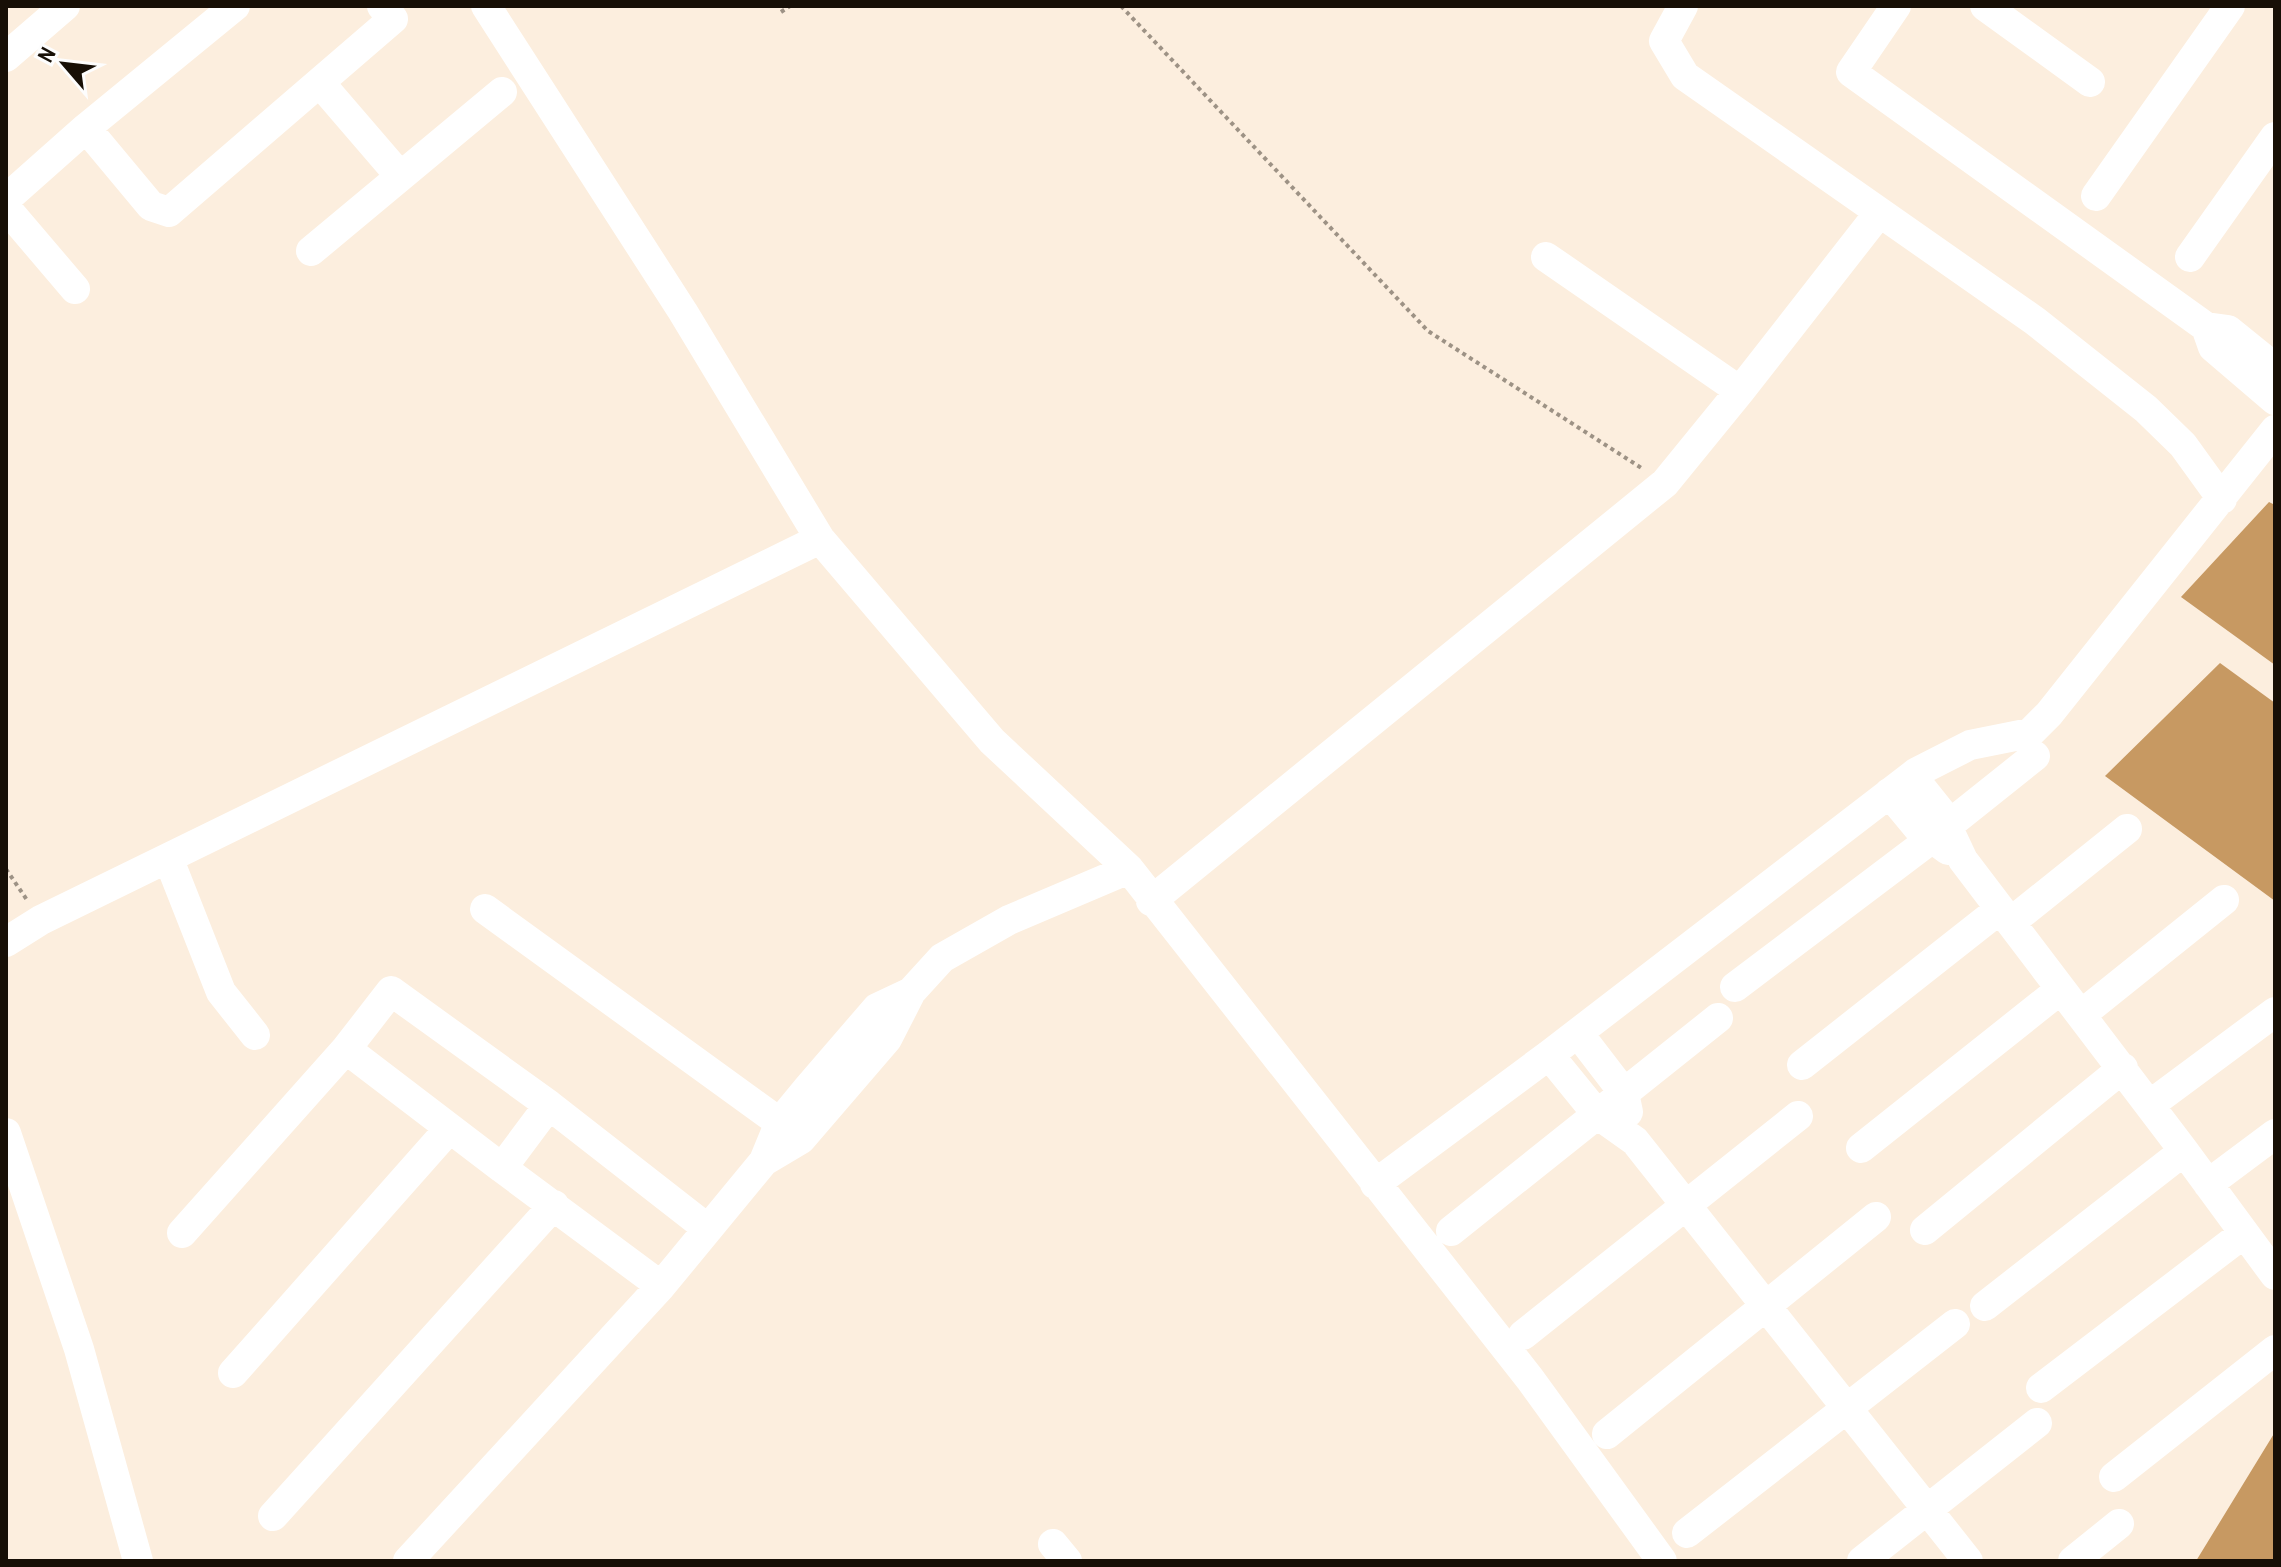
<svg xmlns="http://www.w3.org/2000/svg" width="2281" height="1567" viewBox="0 0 2281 1567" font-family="'Archivo Narrow',sans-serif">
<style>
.water{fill:#c79962}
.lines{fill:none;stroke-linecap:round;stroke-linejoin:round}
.path{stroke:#9d9285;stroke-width:4;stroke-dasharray:4 4;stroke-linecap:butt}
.minor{stroke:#fff;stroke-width:30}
</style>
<rect width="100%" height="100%" fill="#fceede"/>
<path class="water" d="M2269 502 2275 505V665L2181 597Z
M2220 663 2275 703V901L2105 776Z
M2275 1432V1561H2196Z"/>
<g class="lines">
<path class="path" d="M1121 6 1428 331 1643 469
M781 12 790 6
M6 869 27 900"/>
<path class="minor" d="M235 6 86 128 151 206 169 212 393 19 382 6
M486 6 683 312 820 539 992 741 1129 869 1530 1379 1662 1561
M1683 6 1664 41 1685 76 2035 321 2146 409 2183 445 2222 499
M1896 6 1851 72 2206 327
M1985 6 2090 82
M6 57 65 6
M320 83 400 176
M2096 196 2230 6
M6 199 86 128
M6 208 75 289
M311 251 502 92
M1546 257 1740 391 1879 213
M2190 257 2275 137
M2275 368 2228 330 2206 327 2213 347 2275 400
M1912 776 1940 811 1963 860 2184 1151 1985 1306
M1889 793 1918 828 1948 850
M169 860 221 992 255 1035
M1151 901 1665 483 1740 391
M485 909 794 1133
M2011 922 2127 829
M6 942 41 920 820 539
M1735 987 1931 839 2035 756
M2082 1014 2224 900
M1578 1033 1624 1093 1628 1112
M346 1049 502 1168
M1549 1055 1597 1114 1635 1141 1968 1561
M1802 1065 2000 909
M2151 1104 2275 1012
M549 1105 708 1229
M6 1133 79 1349 138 1561
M1861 1148 2061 989
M2184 1151 2275 1275
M764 1161 801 1139 887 1039 911 992 942 958 1009 920 1129 869
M1375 1184 1549 1055 1917 772 1970 745 2030 733 2049 714 2275 430
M2208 1184 2275 1134
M1925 1230 2123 1068
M1451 1231 1718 1018
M182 1233 346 1049 391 991 549 1105 502 1168 661 1286 764 1161 780 1122 808 1088 877 1008 911 992
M1523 1335 1798 1116
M233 1373 449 1129
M2041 1388 2243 1234
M1607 1434 1876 1217
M2114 1477 2275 1350
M273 1516 554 1205
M1687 1533 1955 1324
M1053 1544 1067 1561
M408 1561 661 1286
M1862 1561 2037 1423
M2073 1561 2119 1524"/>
</g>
<rect width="2281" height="1567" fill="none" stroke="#170f06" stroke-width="16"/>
<g transform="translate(64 64) rotate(298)" stroke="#fdfdfd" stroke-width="6" paint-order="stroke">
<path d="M0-6L14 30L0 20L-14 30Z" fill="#170f06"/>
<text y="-12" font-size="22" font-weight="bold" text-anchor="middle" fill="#170f06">N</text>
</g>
</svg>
